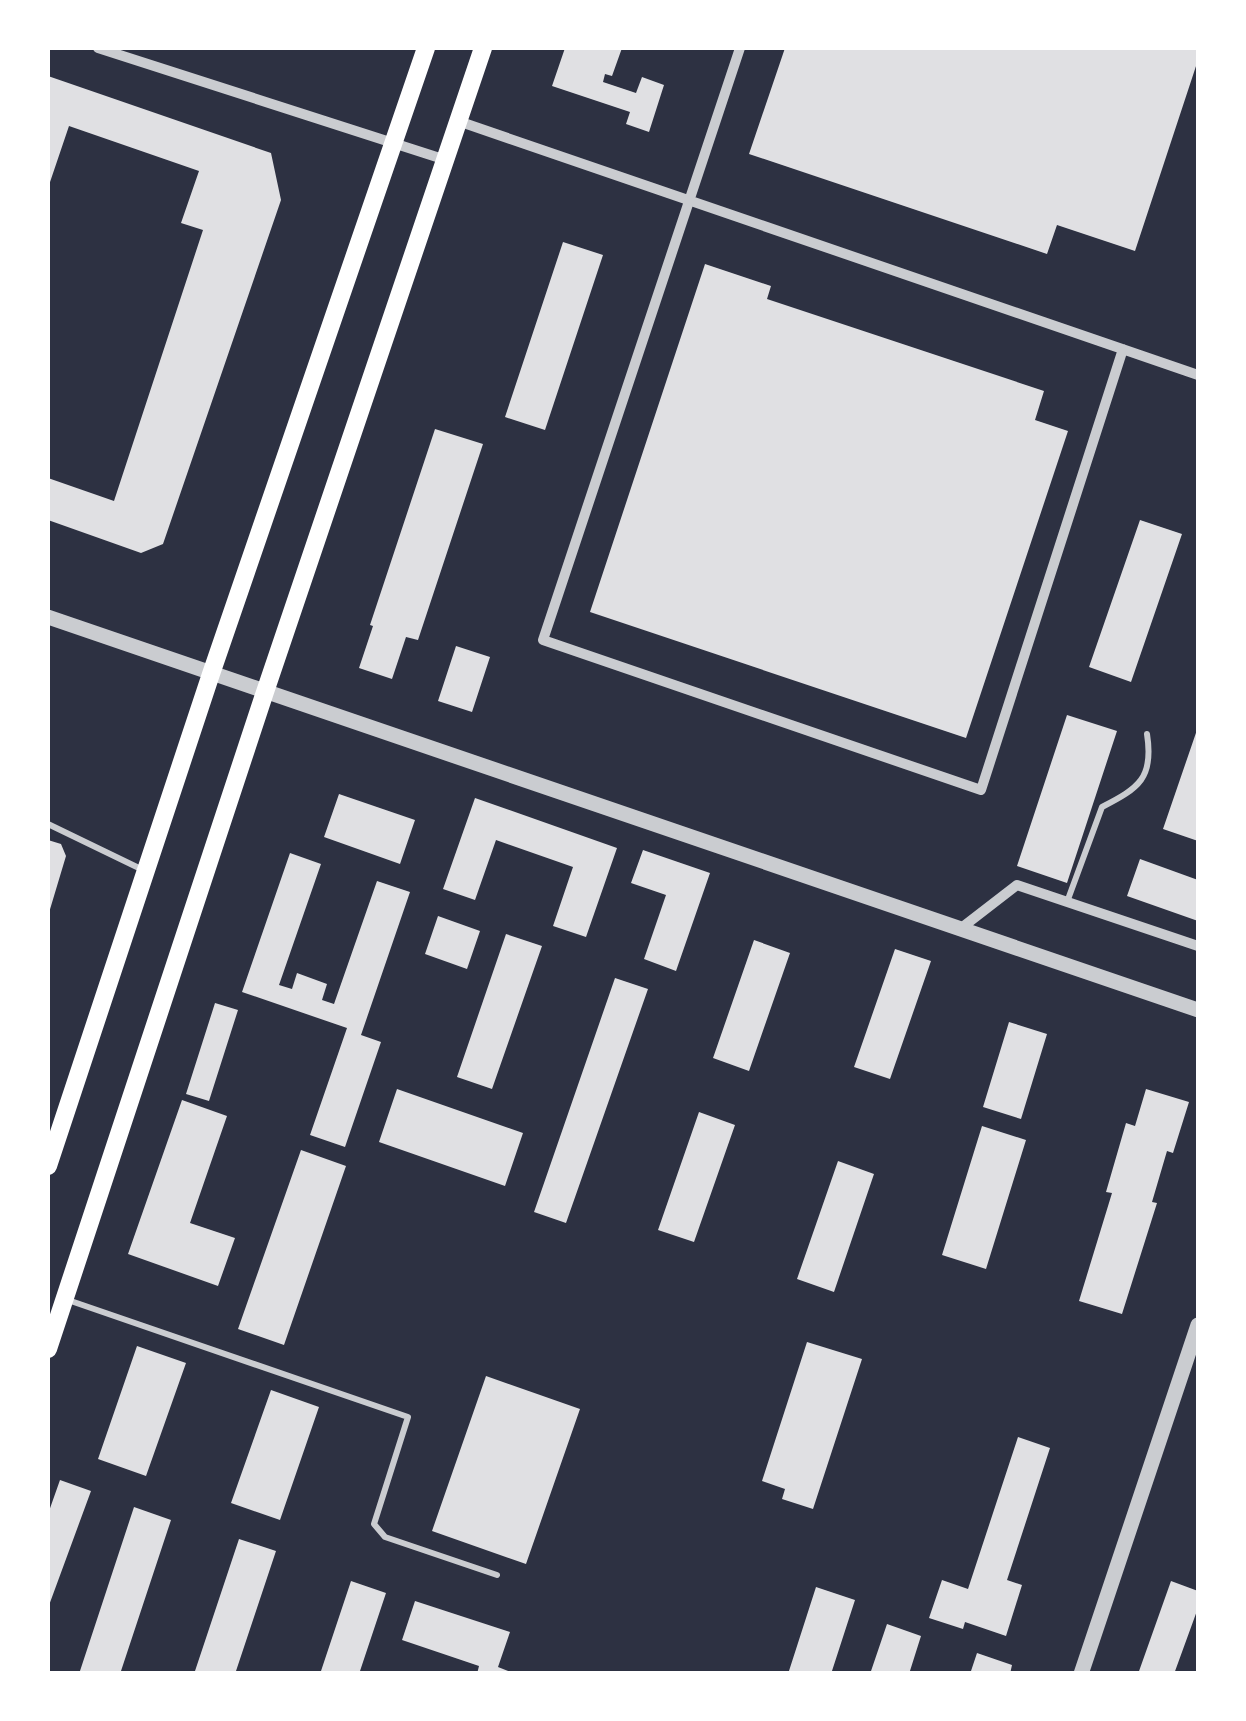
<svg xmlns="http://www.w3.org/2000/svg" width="1246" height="1721" viewBox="0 0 1246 1721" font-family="Spectral,serif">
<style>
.building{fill:#e0e0e3}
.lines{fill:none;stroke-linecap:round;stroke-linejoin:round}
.service{stroke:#caccd0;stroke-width:6}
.minor{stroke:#caccd0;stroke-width:10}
.tertiary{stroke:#caccd0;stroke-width:15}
.secondary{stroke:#fff;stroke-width:18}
</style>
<rect width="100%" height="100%" fill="#2d3142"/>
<path class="building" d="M565 48H622L612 76 605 74 603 82 636 93 642 77 664 85 649 132 626 124 630 112 552 86Z
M785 48H1198V60L1135 251 1057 225 1047 254 749 154Z
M48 76 271 153 281 200 163 544 141 553 48 520V478L114 501 203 230 181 223 199 171 69 126 48 188Z
M563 242 603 255 545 430 505 417Z
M705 264 771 286 767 299 1044 391 1035 420 1068 431 966 738 590 612Z
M435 429 483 444 418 640 406 637 392 679 359 668 373 626 370 625Z
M1140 520 1182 534 1131 682 1089 667Z
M456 646 490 657 472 712 438 701Z
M1067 715 1117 731 1067 883 1017 866Z
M1198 727V841L1163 829Z
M339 794 415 820 400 864 324 837Z
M475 798 617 848 586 937 553 926 573 867 496 840 475 900 443 889Z
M48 840 61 844 66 856 48 916Z
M643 850 710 873 676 971 644 959 666 895 631 883Z
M290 853 321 864 279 985 292 989 297 973 327 984 322 1000 334 1004 377 881 410 892 361 1035 381 1042 345 1147 310 1135 347 1028 242 992Z
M1140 859 1198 880V921L1127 896Z
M438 916 480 931 467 969 425 954Z
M506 934 542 946 492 1089 457 1077Z
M754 940 790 953 749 1071 713 1058Z
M895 949 931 961 890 1079 854 1067Z
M615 978 648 989 566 1223 534 1212Z
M215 1003 238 1010 209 1101 186 1094Z
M1009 1022 1047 1034 1021 1119 983 1107Z
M397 1089 523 1133 505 1186 379 1142Z
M1146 1089 1189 1102 1173 1153 1167 1151 1152 1202 1157 1203 1122 1314 1079 1301 1112 1193 1106 1192 1126 1123 1135 1126Z
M182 1100 227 1116 190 1223 235 1238 218 1286 128 1254Z
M699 1112 735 1125 694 1242 658 1230Z
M982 1126 1026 1140 986 1269 942 1255Z
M301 1150 346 1166 284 1345 238 1329Z
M838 1161 874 1174 834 1292 797 1279Z
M807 1342 862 1359 813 1509 782 1499 785 1489 762 1481Z
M137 1346 186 1363 146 1476 98 1459Z
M486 1376 580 1409 526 1564 432 1531Z
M271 1390 319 1407 280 1520 231 1503Z
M1018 1437 1050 1448 1007 1580 1022 1585 1006 1636 965 1622 963 1629 929 1618 942 1580 968 1589Z
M60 1480 91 1491 48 1608V1514Z
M134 1507 171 1520 120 1674H79Z
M239 1539 276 1551 235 1674H194Z
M351 1581 386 1593 359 1674H320Z
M1171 1581 1198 1591V1608L1174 1674H1138Z
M816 1587 855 1600 831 1674H788Z
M415 1601 510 1632 498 1667 516 1674H477L479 1666 402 1640Z
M887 1624 921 1636 909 1674H870Z
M977 1653 1012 1665 1010 1674H970Z"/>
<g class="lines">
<path class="service" d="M48 824 141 869
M1067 902 1102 807C1139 788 1154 778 1147 734
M65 1299 408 1417 374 1524 385 1537 497 1575"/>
<path class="minor" d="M98 48 446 160
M740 48 543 640 981 790 1123 349
M458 121 1198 375
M960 929 1017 885 1198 946"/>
<path class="tertiary" d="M48 617 1198 1010
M1081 1674 1198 1325"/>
<path class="secondary" d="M48 1166 211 674 426 48
M48 1349 265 692 483 48"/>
</g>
<rect width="1246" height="1721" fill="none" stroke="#ffffff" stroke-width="100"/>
</svg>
